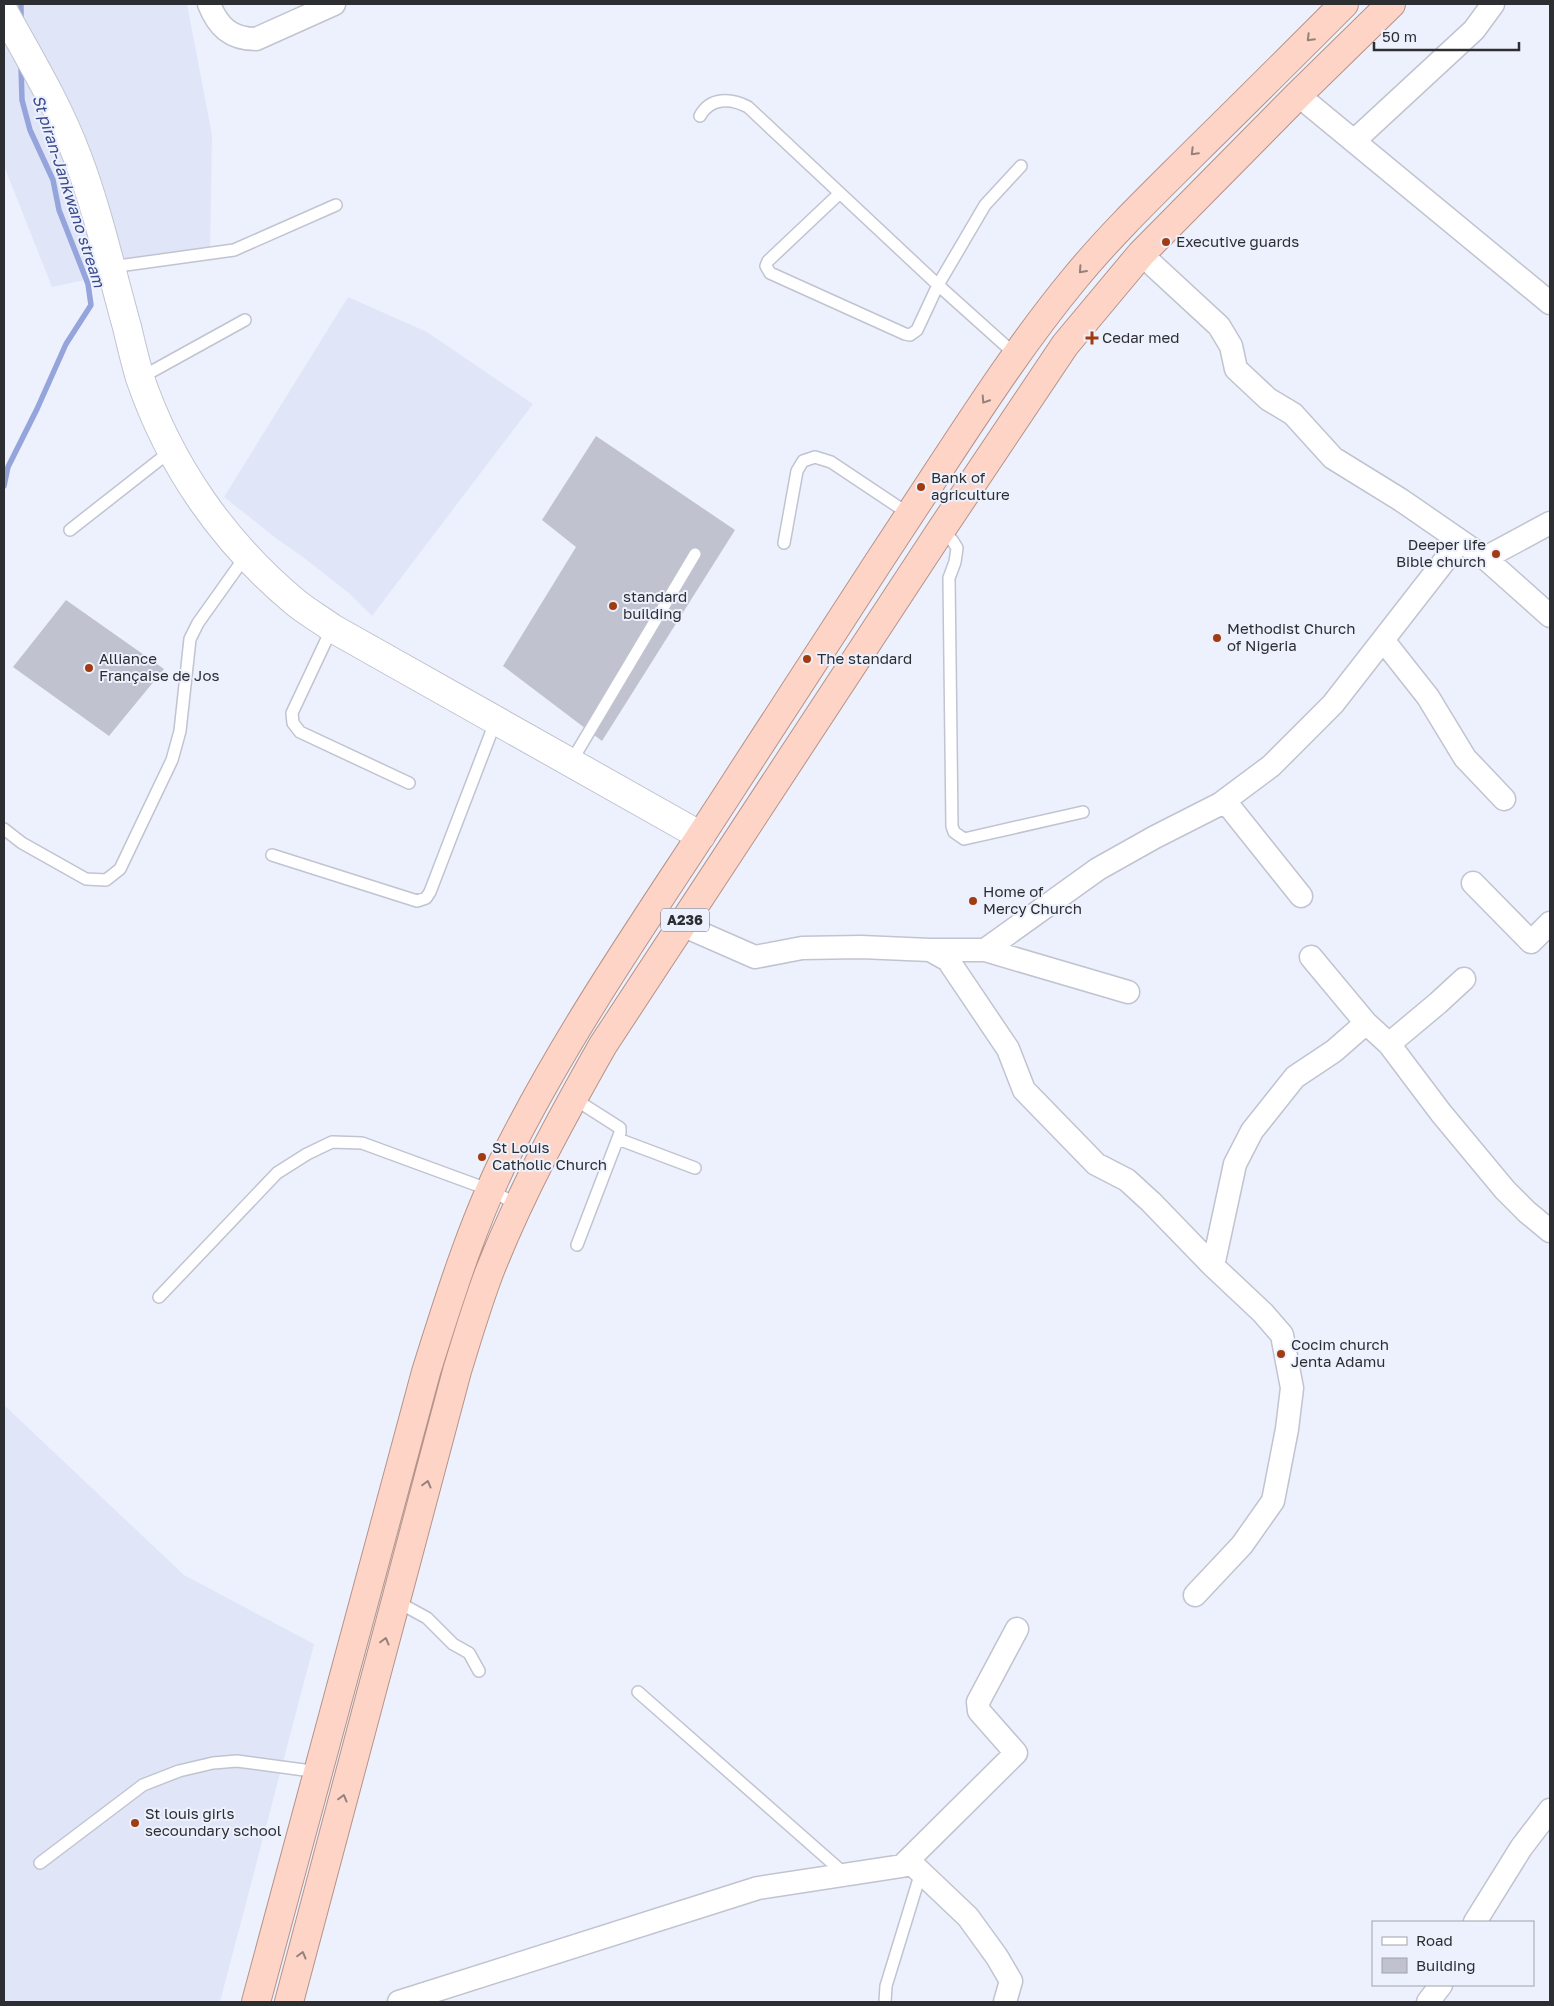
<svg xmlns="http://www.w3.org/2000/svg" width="1554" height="2006" viewBox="0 0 1554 2006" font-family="'Golos Text',sans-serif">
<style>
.built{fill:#e0e6f8}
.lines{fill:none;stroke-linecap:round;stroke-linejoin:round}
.stream{stroke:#95a5db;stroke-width:5.5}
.building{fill:#c0c3cf}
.service-casing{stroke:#c1c4d0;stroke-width:14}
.minor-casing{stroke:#c1c4d0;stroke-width:25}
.tertiary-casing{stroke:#c1c4d0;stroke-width:30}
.trunk-casing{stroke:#b49389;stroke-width:30}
.service{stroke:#fff;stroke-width:11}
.minor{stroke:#fff;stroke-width:22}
.tertiary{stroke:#fff;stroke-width:28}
.trunk{stroke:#fed4c6;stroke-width:28}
.oneway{stroke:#95817c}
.poi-dot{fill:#a13b12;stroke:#edf1fd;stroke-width:2}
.labels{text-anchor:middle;stroke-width:4;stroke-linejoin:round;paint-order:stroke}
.shield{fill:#edf1fd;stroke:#66686f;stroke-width:1}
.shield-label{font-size:14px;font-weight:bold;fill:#2c2e32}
.poi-label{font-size:15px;fill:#2c2e32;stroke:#edf1fd;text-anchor:start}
.water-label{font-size:16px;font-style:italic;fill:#3b4a8d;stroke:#edf1fd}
</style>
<rect width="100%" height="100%" fill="#edf1fd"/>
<path class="built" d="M4 4H187L212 135 210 253 52 287 4 166Z
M348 297 427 332 533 404 372 616 350 594 303 557 277 539 224 497Z
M4 1405 184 1575 314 1644 220 2002H4Z"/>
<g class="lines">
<path class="stream" d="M21 4V22
M4 486 8 467 37 409 66 344 91 305 88 284 59 210 53 180 30 130 22 100 21 66"/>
</g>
<path class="building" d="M596 436 735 530 602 741 503 666 576 547 542 520Z
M66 600 164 669 109 736 13 667Z"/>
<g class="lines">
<g class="service-casing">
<path id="service" d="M700 116C710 97 731 98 748 107L938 285 985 205 1021 166
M840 193 768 261 766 266 770 273 905 334 910 335 917 330 938 285 1016 355
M111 267 234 250 336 205
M140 378 245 320
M70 530 172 450
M941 530 952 540 957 548 955 562 949 578 952 826 954 832 964 839 1083 812
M784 543 797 471 803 461 815 457 831 462 909 514
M332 628 292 713 293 723 300 732 409 783
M571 762 695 554
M4 829 22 843 86 879 106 880 120 869 172 760 180 731 190 639 198 623 245 557
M272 855 417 901 426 898 430 892 496 720
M573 1098 620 1128V1133L577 1245
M618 1139 695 1168
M159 1297 277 1173 307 1154 332 1142 362 1143 490 1190 518 1205
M396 1601 427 1618 453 1644 469 1653 479 1671
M638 1692 846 1875
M40 1863 143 1785 179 1771 213 1763 237 1761 319 1772
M885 2002 886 1986 921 1872"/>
</g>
<g class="minor-casing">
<path id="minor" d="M209 4C218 27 231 39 256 39L334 4
M1298 95 1550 303
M1354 141 1474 30 1493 4
M1141 254 1219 326 1231 346 1236 369 1268 399 1293 414 1333 458 1401 500 1485 558 1550 616
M1485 558 1550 523
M1383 640 1428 697 1465 758 1504 799
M1225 801 1301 896
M1473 883 1531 942 1550 923
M682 925 755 957 802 948 861 947 930 950 948 960 1008 1049 1024 1090 1096 1164 1127 1180 1151 1202 1213 1266 1263 1313 1282 1335 1292 1388 1287 1429 1273 1501 1242 1545 1195 1595
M930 950H985L1128 992
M985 950 1098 869 1155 837 1220 804 1271 766 1333 704 1460 541
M1311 957 1366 1023 1389 1044 1441 1113 1505 1190 1527 1212 1550 1231
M1389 1044 1438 1003 1464 979
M1213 1266 1235 1164 1252 1131 1295 1077 1334 1051 1366 1023
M908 1860 968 1917 997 1957 1011 1981 1005 2002
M1475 1922 1521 1848 1550 1810
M399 2002 758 1888 902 1866 1016 1753 979 1711 978 1702 1017 1629
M1428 2002 1441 1985"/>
</g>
<g class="tertiary-casing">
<path id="tertiary" d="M4 12C30 59 58 105 77 156 98 211 111 270 127 327 131 344 135 361 140 378 170 466 224 543 295 602 307 612 320 619 332 628L701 836"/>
</g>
<g class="trunk-casing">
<path id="trunk" d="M256 2002 426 1372C451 1292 476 1212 515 1138 579 1014 660 900 735 783 800 683 865 582 931 482 977 412 1022 342 1075 278 1112 233 1155 192 1196 151 1246 102 1295 53 1344 4
M289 2002 457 1371C467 1338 477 1305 489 1273 520 1194 561 1119 603 1045L941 530 1065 345 1141 254 1298 95 1391 4"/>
</g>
<use href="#service" class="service"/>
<use href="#minor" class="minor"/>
<use href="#tertiary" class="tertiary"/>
<use href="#trunk" class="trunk"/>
</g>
<defs><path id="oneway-chevron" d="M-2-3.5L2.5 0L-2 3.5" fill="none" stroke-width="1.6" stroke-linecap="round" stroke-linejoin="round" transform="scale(1.25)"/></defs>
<g class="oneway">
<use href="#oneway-chevron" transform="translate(1310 38) rotate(135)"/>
<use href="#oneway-chevron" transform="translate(1194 152) rotate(135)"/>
<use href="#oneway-chevron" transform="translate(1082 270) rotate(132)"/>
<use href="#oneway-chevron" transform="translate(985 400) rotate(123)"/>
<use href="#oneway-chevron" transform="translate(427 1484) rotate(-75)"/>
<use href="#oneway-chevron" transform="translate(385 1641) rotate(-75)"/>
<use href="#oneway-chevron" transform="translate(343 1798) rotate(-75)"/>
<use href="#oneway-chevron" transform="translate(302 1955) rotate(-75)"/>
</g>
<g class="poi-dot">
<circle cx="1166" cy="242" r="5"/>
<path d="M1089.5 330.5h5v5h5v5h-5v5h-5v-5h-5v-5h5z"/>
<circle cx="921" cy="487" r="5"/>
<circle cx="1496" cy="554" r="5"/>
<circle cx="613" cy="606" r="5"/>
<circle cx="1217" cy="638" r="5"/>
<circle cx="807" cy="659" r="5"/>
<circle cx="89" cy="668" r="5"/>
<circle cx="973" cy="901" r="5"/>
<circle cx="482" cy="1157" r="5"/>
<circle cx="1281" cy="1354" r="5"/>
<circle cx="135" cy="1823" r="5"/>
</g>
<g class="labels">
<rect class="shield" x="661" y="908.5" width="48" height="23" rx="4"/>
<g class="shield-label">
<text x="685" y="925">A236</text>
</g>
<g class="poi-label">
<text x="1176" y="247">Executive guards</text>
<text x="1102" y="343">Cedar med</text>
<text x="931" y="483">Bank of<tspan x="931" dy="17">agriculture</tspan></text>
<text x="1486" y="550" text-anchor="end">Deeper life<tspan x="1486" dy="17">Bible church</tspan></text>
<text x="623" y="602">standard<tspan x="623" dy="17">building</tspan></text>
<text x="1227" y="634">Methodist Church<tspan x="1227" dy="17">of Nigeria</tspan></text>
<text x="99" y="664">Alliance<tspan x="99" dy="17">Française de Jos</tspan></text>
<text x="817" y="664">The standard</text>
<text x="983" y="897">Home of<tspan x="983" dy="17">Mercy Church</tspan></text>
<text x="492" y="1153">St Louis<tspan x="492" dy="17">Catholic Church</tspan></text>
<text x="1291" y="1350">Cocim church<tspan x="1291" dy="17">Jenta Adamu</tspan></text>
<text x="145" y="1819">St louis girls<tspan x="145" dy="17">secoundary school</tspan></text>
</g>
<g class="water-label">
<text transform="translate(69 191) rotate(72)" y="6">St piran-Jankwano stream</text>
</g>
</g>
<rect width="1554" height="2006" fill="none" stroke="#2c2e32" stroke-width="10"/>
<rect x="1372" y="1921" width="162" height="65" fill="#edf1fd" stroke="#a0a3ac"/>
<rect x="1382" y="1937" width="25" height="8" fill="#ffffff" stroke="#a0a3ac"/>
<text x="1416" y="1946" font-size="15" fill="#2c2e32">Road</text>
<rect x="1382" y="1958" width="25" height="15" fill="#c0c3cf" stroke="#a0a3ac"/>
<text x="1416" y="1971" font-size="15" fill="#2c2e32">Building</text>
<path d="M1374 42v8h145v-8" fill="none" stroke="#2c2e32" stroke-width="2.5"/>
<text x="1382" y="42" font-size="15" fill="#2c2e32" stroke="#edf1fd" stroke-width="4" paint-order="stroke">50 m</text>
</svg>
